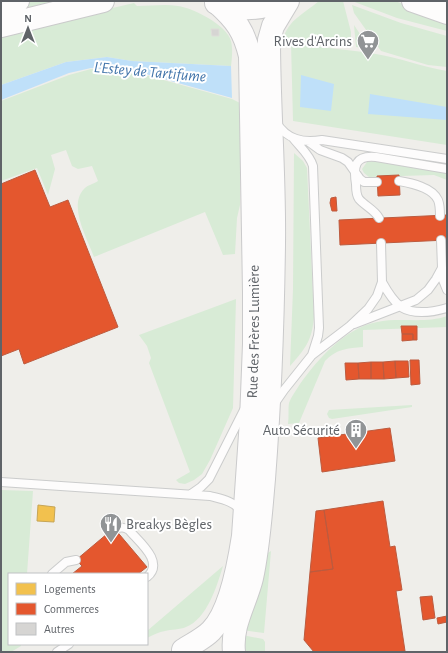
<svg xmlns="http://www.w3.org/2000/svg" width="448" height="653" viewBox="0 0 448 653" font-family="'Alegreya Sans',sans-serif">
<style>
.green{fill:#d8ebd6}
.water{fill:#bfe0f9}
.homes{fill:#f2c14e;stroke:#c6a556}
.shops{fill:#e4572e;stroke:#bc5b3f}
.building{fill:#d6d5d3;stroke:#deddd9}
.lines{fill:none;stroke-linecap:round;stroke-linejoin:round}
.lane-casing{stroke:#cbcccc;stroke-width:10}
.secondary-casing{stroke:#cacacb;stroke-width:24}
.lane{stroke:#fdfcfc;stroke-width:8}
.secondary{stroke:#fdfcfc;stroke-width:22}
.labels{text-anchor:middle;stroke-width:4;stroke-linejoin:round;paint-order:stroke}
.poi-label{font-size:15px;fill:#5f6368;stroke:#fff;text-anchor:end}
.street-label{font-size:15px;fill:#5f6368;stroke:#fff}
.water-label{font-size:16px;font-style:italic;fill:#4174aa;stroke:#fff}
</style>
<rect width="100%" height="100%" fill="#efeeea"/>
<path class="green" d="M32 1H72L1 14Z
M319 1H343L351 32V46L315 44 283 39C289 19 304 14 319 1Z
M352 1H395L447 20V31L397 18Z
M134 3 137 6C151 6 165 4 178 6 193 8 227 25 231 41 233 49 232 58 231 66L132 61 107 57 66 62 1 85V36L74 17Z
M352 5 401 23 447 36V67L428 65 381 51 354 13Z
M354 25 370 49 356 47Z
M291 43C319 48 348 49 376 54 400 58 423 67 447 71V145L293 121Z
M91 69 142 74 232 99 240 103V205L237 218 235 254 223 255 205 212 94 257C87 238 68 206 84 189 87 185 94 184 98 181L92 166 78 169 72 166 66 150 51 155 55 169 48 195 37 168 1 181V101L69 75Z
M294 153 303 161 307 168 314 317C312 341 305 349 290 366L293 289Z
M373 161 447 173V180L434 175 369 177 364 173 362 169 367 162Z
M236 299 233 408 210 460 202 474 194 480 185 484 179 483 176 480 190 472 149 363 151 358 147 346 139 335Z
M447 316V327L363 330V347C348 348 336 349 325 361L299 423 288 424C289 417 288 409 289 403 291 397 297 389 300 384 318 359 345 328 377 322 400 317 425 324 447 316Z
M412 405V407L332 419 329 418 327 414 329 410Z
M1 490 33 491 27 574H9V644H21V646L11 652H1Z
M271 551 264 633 242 630 263 556Z
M223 566C217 586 207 619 186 627 180 630 171 629 165 631 159 632 153 635 147 638V631Z
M242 635 263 639 265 642V652H242Z"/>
<path class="water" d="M107 57 132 61 231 66 232 98 142 73 91 68 69 73 1 100V85L66 62Z
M301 75 334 84 331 111 300 107Z
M370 94 447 107V120L368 114Z"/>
<path class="homes" d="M38 505 55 507 54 522 37 521Z"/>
<path class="shops" d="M35 170 50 207 68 200 118 327 24 364 19 349 1 356V184Z
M399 175 400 195 378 196 377 176Z
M336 197 337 211H332L330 203 331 198Z
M447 215V240L340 245 339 220Z
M401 326H417V340H413V334H402Z
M402 334H413V340L402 341Z
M410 360H419L420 384 411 385Z
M395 361H408L409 377 396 378Z
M395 361 396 378 384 379 383 362Z
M371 362H383L384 379H371Z
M371 362V379H359L358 363Z
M345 363H358L359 379 346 380Z
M390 428 395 461 322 472 318 438Z
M383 501 390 547 395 546 402 590 396 591 405 651 396 652H314L304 640 310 572 333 569 324 510Z
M324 510 333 569 310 572 316 511Z
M114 528 147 567 138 574H72L82 566 76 560Z
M432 596 435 618 423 620 420 597Z
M447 616V622L438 624 437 618Z"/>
<path class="building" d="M211 29H219V36H212Z"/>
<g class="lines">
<g class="lane-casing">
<path id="lane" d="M276 122C287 140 303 143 322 140L447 159
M293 138C300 147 310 155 313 166L319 328 318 336 312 355
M309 142 320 150 342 158 348 162 360 179 364 182H377
M399 181C411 183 432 187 438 200 440 205 440 211 440 216
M379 218C375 210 365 206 359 199 356 195 356 189 356 184 353 166 355 155 376 157L447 169
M442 268 443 280 447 290
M382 282C387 291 393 301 401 307 414 315 433 312 447 308
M354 324 416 300 428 290 436 279 442 268 441 240
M275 403 284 390 312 355 350 326 368 309 377 296 382 282 381 243
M1 482 210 496C221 499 234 501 241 511
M191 494 201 487 209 479 244 410
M115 529C121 527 124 527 129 530 139 542 165 562 147 577
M52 574 66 562 76 560
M57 652 69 644"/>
</g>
<g class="secondary-casing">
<g id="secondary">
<path d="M413 1 447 13"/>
<path d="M216 3C238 10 259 11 281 1"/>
<path d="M1 8 18 1"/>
<path d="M1 26 103 1"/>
<path id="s1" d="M183 650C192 644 203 639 211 631 230 612 239 562 243 536L251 420 254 344V292L250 56C244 31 236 20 217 3"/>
<path d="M234 652C231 625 246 603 252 578 259 546 261 512 264 479 270 401 273 323 274 244 275 176 269 108 269 40L273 26 288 1"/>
</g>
</g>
<use href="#lane" class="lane"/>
<use href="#secondary" class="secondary"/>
</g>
<defs>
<g id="supermarket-pin" transform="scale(1.15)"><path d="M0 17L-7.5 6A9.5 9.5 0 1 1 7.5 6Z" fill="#919496" stroke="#fff"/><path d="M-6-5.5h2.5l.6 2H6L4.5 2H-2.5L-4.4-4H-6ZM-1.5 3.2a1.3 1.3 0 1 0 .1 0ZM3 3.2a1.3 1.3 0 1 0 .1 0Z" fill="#fff"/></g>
<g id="building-pin" transform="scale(1.15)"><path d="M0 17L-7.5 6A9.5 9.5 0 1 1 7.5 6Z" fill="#919496" stroke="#fff"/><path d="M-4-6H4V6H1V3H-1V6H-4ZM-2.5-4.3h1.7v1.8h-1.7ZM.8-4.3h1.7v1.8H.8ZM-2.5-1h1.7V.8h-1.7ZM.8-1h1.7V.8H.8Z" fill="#fff"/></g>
<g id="restaurant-pin" transform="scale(1.15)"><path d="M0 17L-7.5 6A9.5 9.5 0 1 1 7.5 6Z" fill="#919496" stroke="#fff"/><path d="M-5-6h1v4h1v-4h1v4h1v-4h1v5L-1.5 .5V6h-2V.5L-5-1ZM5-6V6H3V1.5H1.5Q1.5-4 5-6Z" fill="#fff"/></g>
</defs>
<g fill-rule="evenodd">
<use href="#supermarket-pin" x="368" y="41"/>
<use href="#building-pin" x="356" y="430"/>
<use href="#restaurant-pin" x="111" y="524"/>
</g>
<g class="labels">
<g class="poi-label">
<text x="352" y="46">Rives d'Arcins</text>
<text x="340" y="435">Auto Sécurité</text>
<text x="126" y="529" text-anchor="start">Breakys Bègles</text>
</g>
<g class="street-label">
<text dy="5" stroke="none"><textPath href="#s1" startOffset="340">Rue des Frères Lumière</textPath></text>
</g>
<g class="water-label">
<text transform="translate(150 71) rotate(5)" y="6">L'Estey de Tartifume</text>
</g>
</g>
<rect width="448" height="653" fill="none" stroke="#5f6368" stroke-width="4"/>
<rect x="8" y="573" width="140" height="72" fill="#ffffff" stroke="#bfc1c3"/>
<rect x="16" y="583" width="20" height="12" fill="#f2c14e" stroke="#bfc1c3"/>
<text x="44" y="593" font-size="12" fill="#5f6368">Logements</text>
<rect x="16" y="603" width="20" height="12" fill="#e4572e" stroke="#bfc1c3"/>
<text x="44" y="613" font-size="12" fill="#5f6368">Commerces</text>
<rect x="16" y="623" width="20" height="12" fill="#d6d5d3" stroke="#bfc1c3"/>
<text x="44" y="633" font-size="12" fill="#5f6368">Autres</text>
<g transform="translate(28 28)" stroke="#ffffff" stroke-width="3" paint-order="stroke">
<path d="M0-3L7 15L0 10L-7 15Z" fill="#5f6368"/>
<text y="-6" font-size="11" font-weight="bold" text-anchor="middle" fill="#5f6368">N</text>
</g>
</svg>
